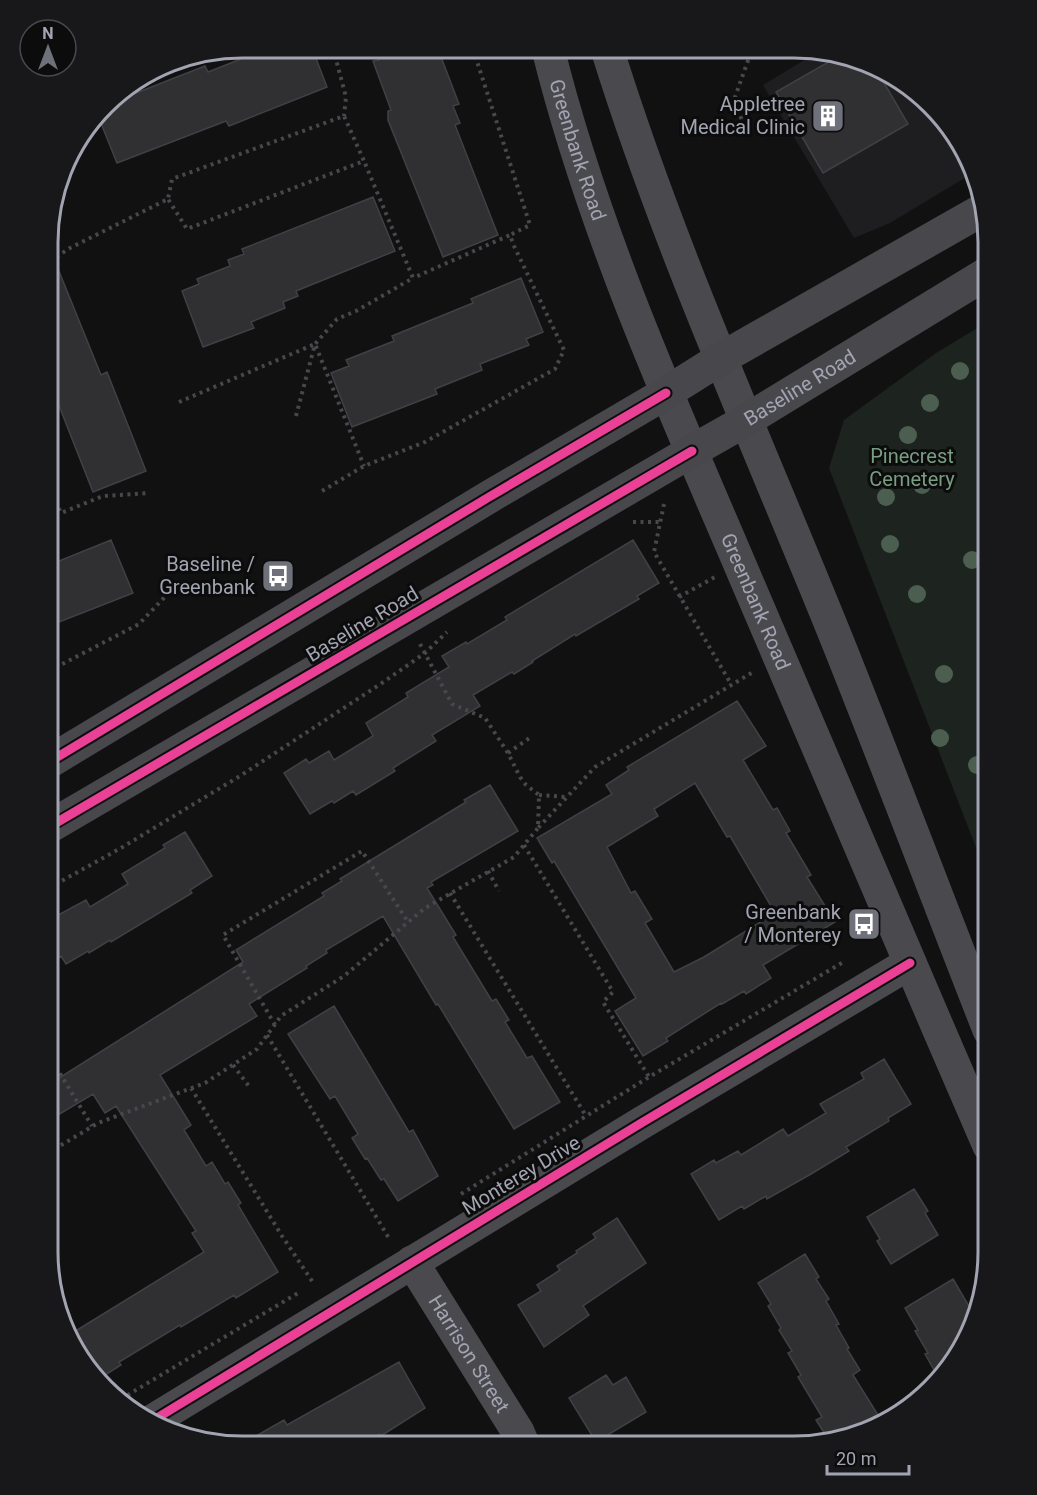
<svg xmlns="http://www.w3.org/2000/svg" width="1037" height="1495" viewBox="0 0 1037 1495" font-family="Roboto,sans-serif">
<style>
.built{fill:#1e1e20}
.green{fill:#1d231f}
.building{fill:#303032;stroke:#404145;stroke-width:1.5;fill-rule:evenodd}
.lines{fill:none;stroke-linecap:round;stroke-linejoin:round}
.path{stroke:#47474c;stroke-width:4;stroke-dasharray:3 4.5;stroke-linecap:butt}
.secondary{stroke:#4a4a4e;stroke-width:33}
.primary{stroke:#48484c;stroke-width:33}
.cycleway-casing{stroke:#0c0c0d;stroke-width:13}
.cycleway{stroke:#ea4096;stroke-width:9}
.tree{fill:#4b5e50}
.labels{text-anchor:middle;stroke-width:6;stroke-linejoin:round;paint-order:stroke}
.poi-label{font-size:20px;fill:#a2a4b2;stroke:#0c0c0d;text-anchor:end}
.street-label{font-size:20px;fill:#a2a4b2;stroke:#0c0c0d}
.park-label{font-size:20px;fill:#7a9d82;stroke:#0c0c0d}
.rim{fill:none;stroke:#a2a4b2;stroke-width:3}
</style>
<rect width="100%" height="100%" fill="#111112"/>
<path class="built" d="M821 50 913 88 969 157 973 173 890 223 854 238 763 85Z"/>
<path class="green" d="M989 321V881L829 468 844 420 936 353Z"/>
<path class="building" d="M269 48H312L327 87 229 126 226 121 117 163 98 116 108 104 205 66 208 72Z
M375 48 438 49 459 104 453 106 460 123 455 125 498 235 443 257 388 120V111L391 110 373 61 379 60Z
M837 57 879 74 908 124 823 173 776 92Z
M373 197 395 251 296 291 298 296 283 302 285 308 251 322 254 328 203 347 182 291 199 284 197 279 230 266 228 260 244 254 242 249Z
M50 249 101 375 107 372 146 471 93 492 54 393 49 395Z
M521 278 543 332 526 339 529 345 480 364 482 370 435 389 437 394 352 427 331 373 349 366 346 360 394 341 392 336 473 303 471 299Z
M111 540 133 593 49 626V565Z
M633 540 659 583 637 596 639 599 576 636 575 634 532 661 533 662 514 674 512 672 473 695 480 706 432 735 436 741 393 768 395 771 356 795 353 791 334 803 332 801 310 814 284 773 306 759 309 763 329 751 334 760 373 736 366 723 408 697 406 693 449 667 442 656 466 642 467 644 507 620 505 617Z
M737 701 766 746 743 760 773 810 777 808 790 831 786 833 811 875 807 877 835 922 763 965 771 978 746 994 744 991 722 1004 721 1003 666 1038 668 1041 643 1056 615 1011 636 998 554 861 552 863 537 838 612 794 606 785 629 770 627 767ZM695 783 727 837 730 836 775 913 704 957 674 972 645 923 652 919 635 891 631 893 607 847 658 816 654 809Z
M490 785 518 831 431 882 433 885 427 888 456 935 453 937 492 1001 496 999 509 1020 505 1022 527 1058 532 1056 560 1102 514 1129 438 1004 436 1005 383 916 326 950 327 953 306 966 307 968 249 1004 257 1016 160 1075 191 1125 184 1130 206 1166 212 1162 225 1184 228 1182 241 1203 238 1205 278 1272 236 1298 234 1295 181 1327 180 1325 119 1362 121 1365 102 1377 68 1338 71 1337 69 1335 204 1252 192 1233 196 1231 116 1106 105 1113 93 1094 48 1121V1085L243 962 236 950 324 896 322 893 342 881 340 879 466 802 464 800Z
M185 832 212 876 190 890 192 893 111 942 110 940 89 953 88 951 66 964 61 956 48 964 49 920 86 900 90 907 128 884 122 874 165 848 163 845Z
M334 1006 409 1132 413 1130 438 1176 398 1201 384 1179 381 1180 367 1158 365 1159 352 1138 358 1134 335 1096 330 1099 288 1034Z
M884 1059 911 1104 888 1118 889 1121 846 1147 849 1151 811 1174 767 1199 766 1196 744 1209 742 1206 719 1220 691 1174 714 1160 716 1163 738 1151 741 1155 783 1129 788 1136 826 1113 820 1104 864 1079 861 1073Z
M914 1189 928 1211 925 1213 938 1235 891 1264 877 1241 880 1239 867 1217Z
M617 1218 646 1263 583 1306 589 1315 544 1347 518 1305 541 1291 537 1285 560 1270 557 1266 577 1253 576 1251 596 1238 593 1234Z
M805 1254 819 1277 816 1279 829 1299 826 1301 839 1324 836 1325 849 1348 847 1349 860 1370 853 1375 878 1415 874 1417 880 1427 828 1439 816 1420 822 1417 798 1377 801 1375 788 1353 792 1351 779 1330 781 1328 768 1306 771 1304 758 1283Z
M953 1279 973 1313 956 1361 938 1377 925 1354 928 1353 915 1331 918 1330 905 1308Z
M399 1362 425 1408 381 1436 380 1434 359 1446 240 1445 284 1420 287 1425Z
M606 1375 613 1385 626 1377 646 1412 596 1442 569 1398Z"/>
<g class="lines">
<path class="path" d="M333 48 346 97 344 116
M473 49 530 225 510 235
M747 133 734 100 751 52 750 50
M50 261 70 248 168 199 172 179 344 116 364 161 187 229 168 199
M179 402 315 344 364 466
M296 416 315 344 337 319 356 311 413 278 364 161
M49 488 61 513 103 496 149 493
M322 491 364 466 425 442 555 369 564 350 514 246 510 235 413 278
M664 504 654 552 731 684
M49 519 61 513
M633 522H659
M679 597 715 577
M420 644 452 704 485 718 508 753 520 777 526 785 539 795 538 828 595 767 753 672
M49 671 139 624 181 580
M508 753 531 737
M539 795 566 797
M524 845 613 992 603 1002 649 1077
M488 871 499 891
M49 888 121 848 240 776 385 681 425 653 447 632
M450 893 586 1116
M275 1025 223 935 362 851 408 922
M267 1035 390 1240
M48 1054 92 1126
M233 1065 251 1089
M191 1088 282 1236 314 1284
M48 1153 98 1123 205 1083 257 1049 281 1016 344 976 425 908 514 857 538 828
M461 1194 649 1077 845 961
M121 1399 298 1293"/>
<g class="secondary">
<path id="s1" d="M548 49C593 230 670 401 743 572 825 763 906 955 989 1146"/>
<path d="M607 49C670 251 758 444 837 640 889 770 938 900 989 1030"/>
<path id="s2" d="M412 1262 518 1432 524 1446"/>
<path d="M152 1421 643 1122 910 963"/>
</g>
<g class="primary">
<path d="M49 762 489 497 666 393 720 359 982 210"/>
<path id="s3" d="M49 827 692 451 745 421 989 272"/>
</g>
<g class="cycleway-casing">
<path id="cycleway" d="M49 762 489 497 666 393
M49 827 692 451
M152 1421 643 1122 910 963"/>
</g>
<use href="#cycleway" class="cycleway"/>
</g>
<g class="tree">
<circle cx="960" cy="371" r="9"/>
<circle cx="930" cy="403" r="9"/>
<circle cx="908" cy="435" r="9"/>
<circle cx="922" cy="485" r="9"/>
<circle cx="886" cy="497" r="9"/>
<circle cx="890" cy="544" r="9"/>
<circle cx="972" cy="560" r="9"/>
<circle cx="917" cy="594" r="9"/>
<circle cx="944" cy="674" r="9"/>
<circle cx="940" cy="738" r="9"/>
<circle cx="977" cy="765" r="9"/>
</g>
<defs>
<g id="building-square" transform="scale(1.725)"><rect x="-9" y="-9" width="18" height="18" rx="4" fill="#6f717a" stroke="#0c0c0d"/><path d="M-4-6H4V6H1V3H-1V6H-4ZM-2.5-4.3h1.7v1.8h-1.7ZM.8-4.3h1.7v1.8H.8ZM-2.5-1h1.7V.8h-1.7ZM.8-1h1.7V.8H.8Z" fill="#fff"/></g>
<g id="bus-square" transform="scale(1.725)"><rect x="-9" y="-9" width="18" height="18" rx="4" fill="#6f717a" stroke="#0c0c0d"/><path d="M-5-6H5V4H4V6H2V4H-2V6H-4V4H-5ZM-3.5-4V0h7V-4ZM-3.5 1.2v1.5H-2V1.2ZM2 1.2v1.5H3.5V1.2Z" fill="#fff"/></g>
</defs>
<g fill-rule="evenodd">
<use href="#building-square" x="828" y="116"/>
<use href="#bus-square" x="278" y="576"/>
<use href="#bus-square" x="864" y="924"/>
</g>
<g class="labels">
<g class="poi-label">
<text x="805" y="111">Appletree<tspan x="805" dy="23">Medical Clinic</tspan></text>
<text x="255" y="571">Baseline /<tspan x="255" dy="23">Greenbank</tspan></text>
<text x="841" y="919">Greenbank<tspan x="841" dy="23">/ Monterey</tspan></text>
</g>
<g class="street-label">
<text dy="7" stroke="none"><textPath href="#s1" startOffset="105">Greenbank Road</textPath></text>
<text dy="7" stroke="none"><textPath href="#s3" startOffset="870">Baseline Road</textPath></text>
<text dy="7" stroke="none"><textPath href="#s1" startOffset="591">Greenbank Road</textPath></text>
<text transform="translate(362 624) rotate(-31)" y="7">Baseline Road</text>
<text transform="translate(521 1175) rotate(-31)" y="7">Monterey Drive</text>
<text dy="7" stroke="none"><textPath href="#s2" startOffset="108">Harrison Street</textPath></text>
</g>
<g class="park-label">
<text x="912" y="463">Pinecrest<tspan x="912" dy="23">Cemetery</tspan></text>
</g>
</g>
<path d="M0 0H1037V1495H0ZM242 58H794A184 184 0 0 1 978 242V1252A184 184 0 0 1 794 1436H242A184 184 0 0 1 58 1252V242A184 184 0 0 1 242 58Z" fill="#18181a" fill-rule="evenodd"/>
<path class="rim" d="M242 58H794A184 184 0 0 1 978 242V1252A184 184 0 0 1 794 1436H242A184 184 0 0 1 58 1252V242A184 184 0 0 1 242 58Z"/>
<g transform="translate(48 48)"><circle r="28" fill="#0c0c0d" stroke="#48494f" stroke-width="1.5"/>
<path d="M0-4.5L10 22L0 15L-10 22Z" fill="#6f717a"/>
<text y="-9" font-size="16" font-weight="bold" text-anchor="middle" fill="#a2a4b2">N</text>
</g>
<path d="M827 1465v9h82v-9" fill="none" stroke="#a2a4b2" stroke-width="3"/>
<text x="836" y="1465" font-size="18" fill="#a2a4b2" stroke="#0c0c0d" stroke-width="4.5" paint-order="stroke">20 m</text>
</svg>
